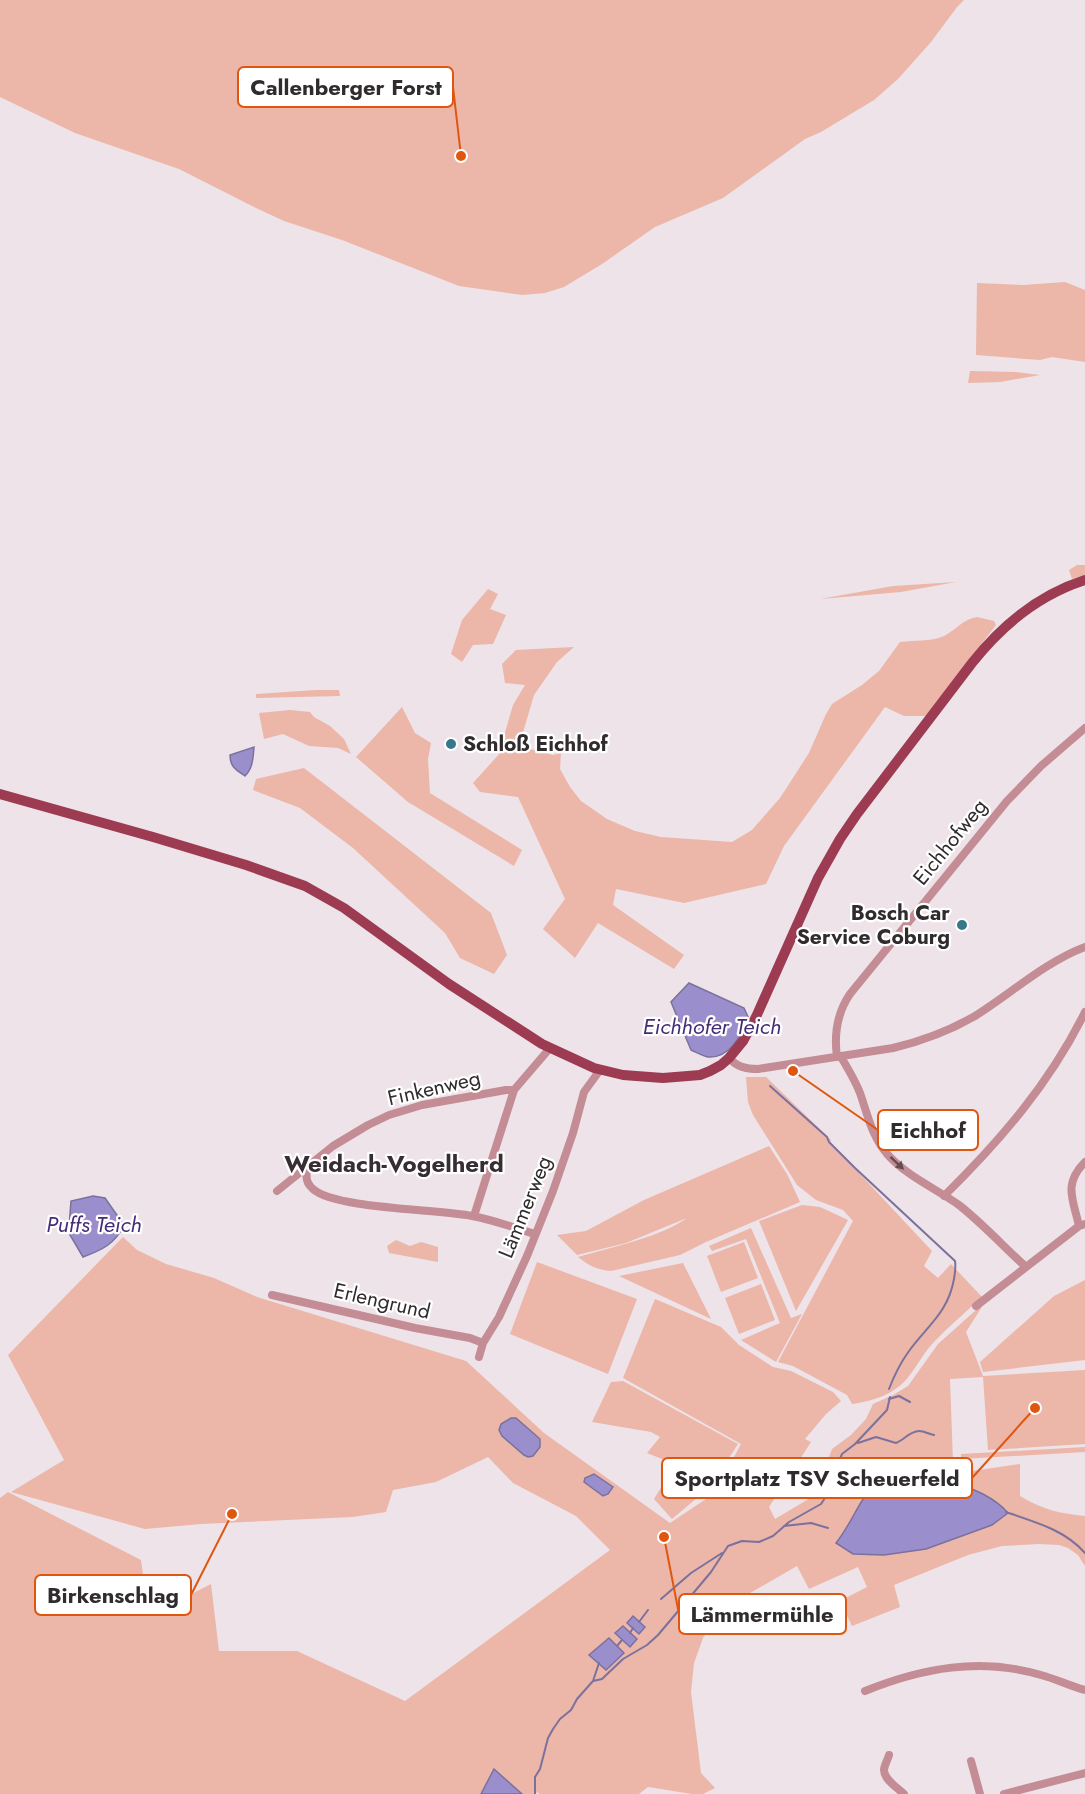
<svg xmlns="http://www.w3.org/2000/svg" width="1085" height="1794" viewBox="0 0 1085 1794" font-family="Jost,sans-serif">
<style>
.green{fill:#ecb6a9}
.water{fill:#9b8ecd;stroke:#7b719d;stroke-width:1.5}
.lines{fill:none;stroke-linecap:round;stroke-linejoin:round}
.stream{stroke:#7b719d;stroke-width:2}
.minor{stroke:#c48c94;stroke-width:8}
.major{stroke:#9c3b51;stroke-width:10}
.oneway{fill:#644e52}
.poi-dot{fill:#367889;stroke:#fff;stroke-width:2}
.labels{text-anchor:middle;stroke-width:4.5;stroke-linejoin:round;paint-order:stroke}
.poi-label{font-size:21px;font-weight:bold;fill:#302c2e;stroke:#fff;text-anchor:start}
.street-label{font-size:21px;fill:#302c2e;stroke:#fff}
.water-label{font-size:22px;font-style:italic;fill:#442d78;stroke:#fff}
.quarter-label{font-size:24px;font-weight:bold;fill:#362e32;stroke:#fff}
.leader{fill:none;stroke:#df570e;stroke-width:2}
.callout-dot{fill:#df570e;stroke:#fff;stroke-width:2}
.callout{fill:#fff;stroke:#df570e;stroke-width:2}
.callout-label{font-size:22px;text-anchor:middle;font-weight:bold;fill:#302c2e}
</style>
<rect width="100%" height="100%" fill="#ede3e9"/>
<path class="green" d="M0 0H964L957 7 931 42 898 79 874 100 821 132 805 139 723 198 655 227 602 264 564 287 545 293 522 295 459 286 342 240 284 221 256 208 179 169 75 133 0 97Z
M1065 282 1085 290V362L1052 357 1040 360 976 355 977 283 1023 285Z
M970 371 1015 372 1040 375 1000 382 968 383Z
M1077 565H1085V575L1072 579 1069 570Z
M956 582 901 592 820 599 893 586Z
M488 589 498 594 490 609 506 615 493 644 473 645 462 662 451 654 462 620Z
M977 617 994 621 996 625 926 716H904L885 707 784 846 766 884 684 903 616 889 613 905 684 955 674 969 598 923 575 958 543 929 565 899 518 797 480 792 473 783 510 742 502 743 513 705 525 685 505 683 502 664 516 650 574 647 557 662 534 695 519 746 553 755 561 753 560 769 570 787 581 801 607 819 635 831 661 837 732 842 752 830 780 798 809 753 826 714 832 704 862 685 879 671 900 642C915 640 930 642 944 636 956 630 963 619 977 617Z
M316 690H339L340 696 256 698V694Z
M402 707 415 733 431 743 428 759 430 793 522 850 514 866 408 802 356 757Z
M290 710 310 712 314 717 330 726 344 739 351 754 338 748 309 746 283 734 264 739 259 713Z
M304 768 491 913 507 955 494 974 460 958 445 933 353 848 300 808 253 790 256 779Z
M746 1077H766L831 1140 830 1142 932 1251 924 1266 938 1278 951 1264 982 1297C966 1312 949 1326 934 1342 924 1352 918 1365 909 1376 896 1394 873 1401 852 1404L847 1395 793 1366 778 1362 853 1221 843 1210 816 1200 797 1185 753 1115 748 1102Z
M769 1146 787 1174 800 1202 706 1242 680 1255 611 1271C597 1270 588 1265 578 1257 609 1248 663 1236 687 1218L626 1243 577 1255 557 1235 586 1231 644 1200Z
M802 1205 820 1207 848 1220 796 1311 759 1221Z
M751 1228 791 1318 802 1314 776 1362 741 1340 780 1323 746 1239 712 1251 709 1246Z
M123 1237 137 1250 166 1264 214 1278 257 1297 466 1361 544 1433 670 1523 715 1493 741 1444 623 1378 655 1299 721 1327 739 1345 773 1367 791 1371 833 1392 841 1401 826 1414 805 1439 811 1442 769 1507 775 1519 817 1494 823 1473 832 1449 851 1435 866 1419 873 1404 893 1395 908 1386 938 1344 985 1302 966 1332 983 1376 1085 1370V1444L988 1450 983 1377 950 1379 953 1462 965 1472 1020 1464V1496C1041 1509 1061 1514 1085 1516V1566L1078 1555 1068 1548 1059 1545 1039 1544 1002 1546 968 1555 894 1585 900 1607 852 1626 840 1601 867 1587 858 1567 809 1589 797 1566 724 1608 703 1638 694 1663 691 1692 701 1773 715 1788 703 1794H692L648 1787 639 1794H539L538 1792 535 1794H522L494 1769 481 1794H0V1498L8 1492 141 1560 149 1616 211 1584 219 1651H297L405 1701 610 1550 576 1516 513 1483 488 1457 436 1482 393 1490 386 1512 353 1517 201 1524 145 1529 11 1492 64 1460 8 1355Z
M396 1240 410 1246 421 1242 438 1247V1262L389 1253 387 1246Z
M744 1242 758 1278 721 1292 707 1256Z
M537 1262 637 1299 608 1374 510 1334Z
M683 1263 711 1319 619 1276Z
M1085 1280V1360L983 1372 980 1362 1054 1296Z
M761 1284 775 1320 739 1334 725 1298Z
M623 1381 738 1444 710 1487 672 1519 654 1499 670 1473 667 1461 647 1453 660 1437 651 1432 592 1422 611 1382Z
M1085 1447V1452L961 1459V1454Z"/>
<path class="water" d="M254 747C253 758 253 768 245 776 236 770 230 767 230 755Z
M689 983 744 1008 749 1019C741 1035 730 1058 709 1057 704 1057 696 1052 691 1050L671 1002Z
M93 1196 105 1198 124 1225C115 1244 102 1250 83 1257L70 1235 69 1227 71 1201Z
M511 1418H516L540 1439V1447L533 1456 528 1457 524 1455 502 1436 499 1430 501 1424Z
M594 1474 613 1487 608 1494 603 1496 584 1482 585 1478Z
M942 1477C964 1486 992 1494 1008 1513L992 1525 926 1549 884 1555 853 1554 836 1543C848 1528 855 1511 865 1496Z
M633 1616 645 1627 639 1634 627 1623Z
M623 1626 637 1639 630 1647 615 1633Z
M609 1638 624 1653 606 1670 589 1655Z
M494 1769 522 1794H481Z"/>
<g class="lines">
<path class="stream" d="M770 1086 827 1137 829 1142 855 1168 955 1261C956 1267 955 1273 954 1279 948 1313 927 1326 909 1351 901 1362 894 1376 889 1389
M889 1399 899 1396 910 1402
M858 1443 876 1437 896 1443C904 1440 910 1431 919 1431 925 1431 928 1434 934 1435
M1006 1512C1035 1522 1065 1530 1085 1553
M784 1526 811 1523 828 1528
M661 1599 691 1573 722 1553
M639 1622 648 1610
M630 1633 633 1628
M617 1646 622 1640
M593 1681 602 1679 623 1659 647 1645 658 1635 711 1572 728 1546 742 1541 759 1542 773 1536 789 1522 821 1504 829 1492 834 1473 842 1454 855 1444 887 1410 890 1397
M535 1794V1777L540 1769 548 1738 553 1729 560 1719 571 1710 577 1699 593 1681 599 1663"/>
<path class="minor" d="M837 1057C834 1035 837 1013 850 994L1007 801 1041 766 1085 728
M841 1057C848 1069 855 1080 860 1093 868 1116 872 1137 888 1155 908 1177 935 1188 959 1205 983 1224 1004 1247 1026 1267
M729 1058C737 1067 746 1069 758 1069L893 1048C922 1041 949 1031 975 1016 1010 994 1047 961 1085 947
M308 1168C305 1176 306 1183 313 1189 335 1209 438 1209 472 1216 494 1220 515 1228 535 1234
M277 1191 333 1146 368 1125 389 1115 422 1105 506 1090H514
M944 1196C1000 1141 1050 1083 1085 1012
M474 1216 514 1090 550 1048
M1079 1226C1073 1199 1063 1184 1085 1162
M272 1295 415 1328 470 1338 483 1343
M976 1306 1079 1226 1085 1224
M479 1357 483 1343 499 1317 527 1256 553 1191 573 1133 584 1092 600 1070
M865 1691C922 1668 980 1657 1041 1675 1056 1679 1070 1686 1085 1690
M889 1755C888 1759 884 1766 884 1770 884 1780 898 1788 904 1794
M971 1761 980 1794
M1004 1794 1085 1773"/>
<path class="major" d="M0 794 153 837 246 865 305 886 344 908 449 984 542 1044 594 1068 623 1075 663 1078 700 1075 710 1071 721 1065 729 1058 743 1041 756 1017 818 878 840 839 857 814 972 663C1002 625 1038 595 1085 580"/>
</g>
<defs><path id="oneway-solid" d="M-6-.8H1V-3.2L6.5 0L1 3.2V.8H-6Z" transform="scale(1.5)"/></defs>
<use class="oneway" href="#oneway-solid" transform="translate(897 1163) rotate(43)"/>
<g class="poi-dot">
<circle cx="451" cy="744" r="6"/>
<circle cx="962" cy="925" r="6"/>
</g>
<g class="labels">
<g class="poi-label">
<text x="463" y="751">Schloß Eichhof</text>
<text x="950" y="920" text-anchor="end">Bosch Car<tspan x="950" dy="24">Service Coburg</tspan></text>
</g>
<g class="street-label">
<text transform="translate(950 842) rotate(-51)" y="7">Eichhofweg</text>
<text transform="translate(434 1088) rotate(-13)" y="7">Finkenweg</text>
<text transform="translate(525 1207) rotate(-68)" y="7">Lämmerweg</text>
<text transform="translate(382 1301) rotate(13)" y="7">Erlengrund</text>
</g>
<g class="water-label">
<text x="712" y="1034">Eichhofer Teich</text>
<text x="94" y="1232">Puffs Teich</text>
</g>
<g class="quarter-label">
<text x="394" y="1172">Weidach-Vogelherd</text>
</g>
</g>
<path class="leader" d="M461 156L453 87M793 1071L878 1130M1035 1408L972 1478M232 1514L191 1595M664 1537L679 1614"/>
<g class="callout-dot">
<circle cx="461" cy="156" r="6"/>
<circle cx="793" cy="1071" r="6"/>
<circle cx="1035" cy="1408" r="6"/>
<circle cx="232" cy="1514" r="6"/>
<circle cx="664" cy="1537" r="6"/>
</g>
<g class="callout">
<rect x="238" y="67" width="215" height="40" rx="6"/>
<rect x="878" y="1110" width="100" height="40" rx="6"/>
<rect x="662" y="1458" width="310" height="40" rx="6"/>
<rect x="35" y="1575" width="156" height="40" rx="6"/>
<rect x="679" y="1594" width="167" height="40" rx="6"/>
</g>
<g class="callout-label">
<text x="346" y="95">Callenberger Forst</text>
<text x="928" y="1138">Eichhof</text>
<text x="817" y="1486">Sportplatz TSV Scheuerfeld</text>
<text x="113" y="1603">Birkenschlag</text>
<text x="762" y="1622">Lämmermühle</text>
</g>
</svg>
